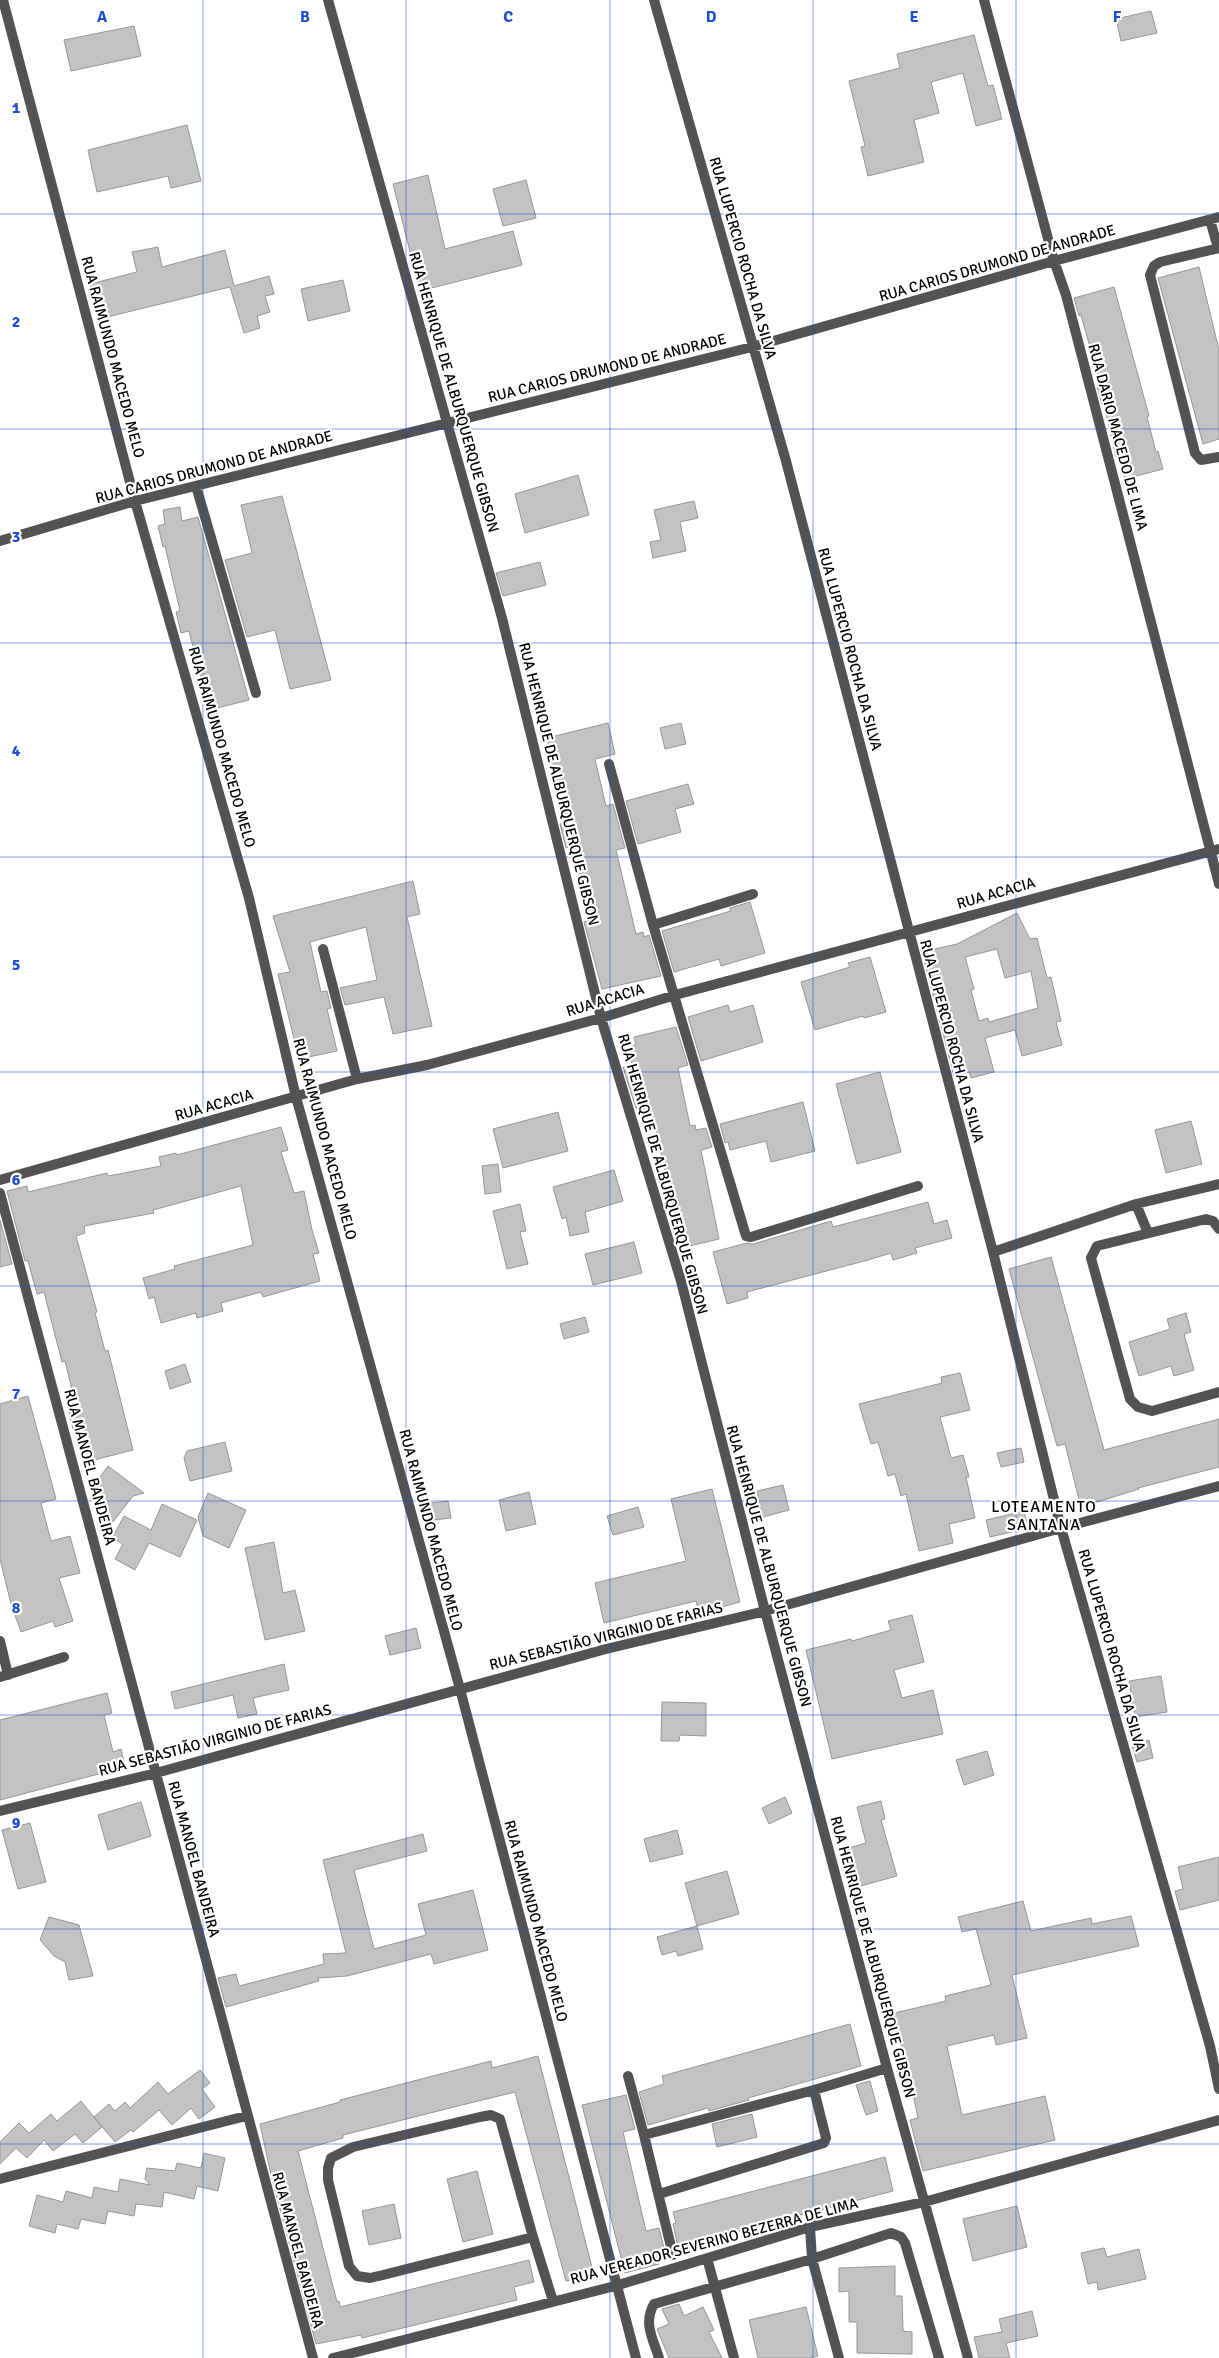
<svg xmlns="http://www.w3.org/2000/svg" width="1219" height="2358" viewBox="0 0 1219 2358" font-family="Signika,sans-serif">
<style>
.building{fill:#c3c3c3;stroke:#979797;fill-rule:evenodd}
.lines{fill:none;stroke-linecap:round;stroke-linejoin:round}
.minor{stroke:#535353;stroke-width:10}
.grid{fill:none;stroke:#1d4ed8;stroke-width:1;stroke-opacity:0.55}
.labels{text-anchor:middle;stroke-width:4.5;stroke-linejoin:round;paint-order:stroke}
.street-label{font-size:15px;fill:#000;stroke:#fff}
.neighbourhood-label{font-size:16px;letter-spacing:1px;fill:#000;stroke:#fff}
.grid-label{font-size:16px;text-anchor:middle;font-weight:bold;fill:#1d4ed8;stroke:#fff;stroke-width:4.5;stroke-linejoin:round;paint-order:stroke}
</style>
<rect width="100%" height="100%" fill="#fff"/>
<path class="building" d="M1151 11 1157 33 1121 41 1116 19Z
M134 26 141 56 71 71 64 40Z
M974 35 988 86 993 85 1002 119 976 126 963 73 931 82 939 113 914 120 924 162 868 176 861 147 865 146 849 81 900 68 897 54Z
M187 125 201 181 171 188 168 176 97 192 88 150Z
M428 175 445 249 513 231 522 265 420 291 393 184Z
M526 180 536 218 503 226 493 189Z
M158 247 162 267 225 250 234 286 269 276 274 294 265 296 270 312 257 316 260 328 244 333 230 287 99 319 90 284 137 272 132 252Z
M1199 267 1219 350V439L1203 444 1158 278Z
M343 280 350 311 308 321 301 289Z
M1114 287 1149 416 1147 417 1156 452 1158 451 1163 469 1125 479 1119 456 1116 457 1104 404 1102 405 1100 397 1097 387 1101 386 1081 315 1079 316 1074 298Z
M578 475 589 515 525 533 515 494Z
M282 496 331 680 290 689 275 630 247 637 225 560 252 553 241 505Z
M694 501 698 518 680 522 686 551 653 558 650 542 661 540 654 510Z
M180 507 182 521 198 517 249 700 209 710 189 631 181 633 176 612 180 611 165 546 163 547 158 526 165 524 163 510Z
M540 562 546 585 503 596 496 573Z
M608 723 615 754 595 759 606 806 613 804 625 848 616 850 636 934 643 932 644 937 649 935 661 976 602 989 584 922 590 920 572 846 566 848 560 824 567 823 547 738Z
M681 723 686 744 665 749 660 728Z
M688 784 694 804 675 809 681 832 638 844 626 801Z
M413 881 420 914 407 917 432 1026 393 1034 384 997 345 1005 340 988 377 980 366 927 310 942 321 992 327 991 331 1008 327 1009 337 1051 299 1059 278 974 290 972 273 916Z
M750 902 765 953 721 966 719 959 674 972 662 931 731 911 730 908Z
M1017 913 1030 939 1037 938 1047 978 1051 977 1061 1021 1056 1022 1062 1045 1022 1056 1015 1030 985 1038 994 1072 971 1078 969 1072 954 1076 922 952 957 944ZM997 949 1005 978 1031 971 1038 1008 989 1022 988 1018 979 1021 971 990 974 989 965 957Z
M870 957 886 1012 864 1018 863 1016 815 1030 801 982 850 967 848 963Z
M728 1005 730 1012 753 1005 763 1042 701 1061 688 1017Z
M676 1027 688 1065 678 1068 690 1126 695 1125 696 1130 706 1128 712 1147 701 1150 719 1239 681 1248 655 1126 644 1129 640 1108H636L623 1067 632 1066 628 1046 636 1045 634 1037Z
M880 1072 901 1152 857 1164 836 1084Z
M803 1102 815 1151 771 1162 766 1141 730 1150 728 1142 725 1143 720 1124Z
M558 1112 568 1151 503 1168 493 1129Z
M1191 1121 1202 1164 1166 1173 1155 1130Z
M281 1127 288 1150 281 1152 294 1193 304 1191 312 1230 319 1253 313 1254 320 1281 263 1297 261 1292 221 1303 223 1311 197 1318 196 1313 161 1323 154 1297 149 1299 143 1278 175 1269 174 1266 253 1245 241 1186 153 1210 154 1213 84 1226 85 1233 76 1236 97 1312 95 1313 105 1351 108 1350 133 1450 90 1461 81 1427 73 1429 67 1404 75 1402 65 1361 62 1362 44 1292 37 1294 28 1261H25L7 1191 27 1186 28 1192 107 1173 108 1176 161 1166 159 1157 176 1153 177 1155Z
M498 1164 501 1192 485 1194 482 1166Z
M614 1170 623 1201 585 1212 589 1232 570 1236 566 1217 562 1219 553 1187Z
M928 1202 934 1224 947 1220 952 1238 915 1248 917 1253 893 1260 891 1253 868 1260 747 1292 748 1298 727 1304 713 1252 747 1243 753 1244 831 1221 833 1227Z
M520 1204 526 1231 520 1232 528 1264 507 1269 493 1211Z
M0 1220 12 1264 0 1267Z
M634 1242 642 1273 593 1285 585 1254Z
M1051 1257 1104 1450 1219 1419V1467L1138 1488 1139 1489 1081 1507 1065 1444 1057 1446 1009 1269Z
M1186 1313 1191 1332 1184 1334 1194 1370 1174 1376 1171 1366 1139 1376 1129 1342 1170 1329 1167 1319Z
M585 1317 589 1332 564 1339 560 1324Z
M185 1364 191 1382 170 1389 165 1371Z
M960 1373 970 1410 940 1417 951 1458 963 1455 969 1477H966L975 1518 949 1524 953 1543 919 1551 906 1494 901 1496 895 1474 888 1476 878 1442 871 1444 859 1404 942 1383 941 1377Z
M28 1396 56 1499 41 1503 51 1541 70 1536 80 1573 59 1578 73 1621 55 1627 53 1621 21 1632 11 1604 0 1559V1404Z
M225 1442 232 1471 190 1481 184 1458 187 1451Z
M1021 1448 1024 1462 1001 1467 997 1453Z
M108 1466 144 1493 133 1496 113 1522 97 1509 105 1498 92 1488Z
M783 1485 789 1510 763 1517 757 1491Z
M712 1489 740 1602 699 1613 696 1601 604 1623 595 1583 686 1561 671 1499Z
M529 1492 536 1524 506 1531 499 1500Z
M208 1493 246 1510 229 1548 203 1536 198 1517Z
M448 1501 451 1518 433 1520 430 1503Z
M162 1504 197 1520 180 1557 149 1543 135 1570 115 1559 123 1544 112 1538 124 1516 151 1530Z
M638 1507 644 1527 613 1535 607 1516Z
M1024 1511 1028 1528 990 1537 986 1520Z
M274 1542 283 1593 295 1590 305 1631 265 1640 245 1548Z
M912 1615 924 1662 894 1670 902 1698 933 1690 943 1734 832 1759 806 1650 851 1639 852 1641 891 1630 888 1621Z
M416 1628 421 1648 390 1655 385 1636Z
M284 1664 289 1690 253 1698 257 1714 238 1718 233 1695 175 1709 171 1692Z
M1161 1676 1167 1712 1135 1717 1129 1681Z
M107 1693 112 1713 104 1715 113 1752 121 1749 125 1767 0 1800V1720Z
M662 1702 706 1703V1736L680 1735 679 1741H661Z
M1149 1740 1153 1758 1137 1762 1132 1745Z
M987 1751 994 1775 964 1785 956 1760Z
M785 1797 792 1813 769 1824 762 1808Z
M881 1801 885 1819 881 1820 897 1876 853 1888 842 1850 866 1843 857 1807Z
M141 1802 151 1836 108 1850 98 1815Z
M30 1823 46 1882 18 1889 2 1830Z
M677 1830 683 1854 650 1862 644 1839Z
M423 1834 427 1851 354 1870 374 1949 426 1935 418 1904 473 1890 488 1950 434 1964 431 1954 347 1976 318 1978 319 1981 226 2007 218 1978 236 1974 239 1986 324 1964 323 1954 346 1953 323 1860Z
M1219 1857V1900L1180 1910 1175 1891 1183 1889 1178 1867Z
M727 1871 739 1914 697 1926 685 1883Z
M1023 1901 1031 1931 1091 1918 1092 1924 1131 1916 1139 1946 1012 1975 1027 2038 996 2045 994 2035 947 2046 962 2115 1045 2096 1055 2140 923 2171 910 2120 918 2118 909 2076 899 2079 895 2062 905 2060 894 2013 946 2001 945 1996 991 1985 976 1929 962 1932 958 1917Z
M49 1917 79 1925 93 1976 69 1980 65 1962 54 1956 40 1940Z
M697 1926 703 1949 678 1956 676 1951 662 1955 657 1937Z
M850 2024 861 2066 748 2098 749 2100 709 2111 708 2108 648 2125 639 2092 664 2084 662 2076Z
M538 2056 594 2275 566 2281 515 2092 466 2104 343 2135V2138L298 2151 337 2302 339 2301 340 2307 529 2260 534 2282 514 2287 517 2300 362 2338 361 2335 316 2344 271 2175 260 2124 340 2102V2100L491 2061 492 2068Z
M200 2070 210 2083 202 2089 215 2107 199 2119 191 2108 172 2125 159 2110 133 2132 131 2130 115 2142 94 2117 109 2104 115 2111 125 2102 130 2108 158 2082 168 2094Z
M870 2081 878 2111 866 2115 856 2085Z
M626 2095 635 2129 623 2132 646 2231 659 2228 665 2252 656 2254 659 2264 625 2273 582 2105Z
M81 2101 102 2127 83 2143 75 2134 53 2151 44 2140 27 2158 16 2148 0 2164V2142L19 2123 29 2133 51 2114 57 2121Z
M752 2114 757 2137 717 2147 712 2124Z
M204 2153 225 2158 218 2191 197 2186 194 2199 164 2192 162 2207 136 2204 134 2216 108 2211 105 2224 81 2219 78 2229 57 2224 55 2233 29 2226 37 2195 63 2202 66 2191 92 2198 94 2187 118 2192 120 2179 150 2185 145 2179 147 2168 175 2171 177 2163 201 2168Z
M885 2157 893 2191 678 2247 673 2224 676 2223 673 2212Z
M477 2171 493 2234 463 2242 447 2179Z
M394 2204 401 2238 369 2245 362 2211Z
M1017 2206 1027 2247 973 2261 963 2219Z
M1104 2248 1107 2257 1139 2249 1146 2279 1098 2290 1097 2282 1088 2284 1081 2253Z
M895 2266V2296H902L903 2331 912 2332V2354L857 2353V2322H849V2291L839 2292V2268Z
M679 2304 684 2316 703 2307 714 2330 709 2332 722 2358H669L657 2329 669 2324 662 2309Z
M806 2307 818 2356 809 2358H758L749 2320Z
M1032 2311 1038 2336 1006 2343 1010 2358H979L974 2337 1002 2332 999 2319Z"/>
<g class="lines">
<path class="minor" d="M3 0 135 501 249 898 296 1097 460 1689 636 2358
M328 0 502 618 601 1018 681 1281 765 1611 887 2068 968 2358
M654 0 786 461 993 1252 1061 1528 1210 2046 1219 2089
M984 0 1054 261 1066 295 1219 884
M1210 220 1218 248
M1219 248 1160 262 1154 266 1150 275 1195 453 1201 460 1219 457
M196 486 256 693
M0 541 135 501 752 347 1054 261 1219 217
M609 764 653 925 746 1236 751 1237 918 1186
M653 925 753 894
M323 949 357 1079
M0 1180 357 1079 427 1065 601 1018 675 995 1219 849
M0 1193 313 2358
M1136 1204 1148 1233
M1219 1229 1213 1221 1206 1219 1097 1246 1091 1258 1130 1399 1138 1407 1152 1411 1219 1392
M993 1252 1136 1204 1219 1184
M0 1641 8 1675
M0 1677 64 1657
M0 1811 156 1773 606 1649 765 1611 1061 1528 1219 1486
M628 2076 644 2135 673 2255
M644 2135 814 2090 887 2068
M0 2179 246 2116
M659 2194 824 2143 826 2138 814 2090
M810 2227 812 2259 839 2358
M533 2237 383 2275 370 2278 357 2276 349 2266 328 2180V2168L331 2158 353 2147 480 2117 491 2115 500 2119 533 2237 553 2301
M707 2258 734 2358
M333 2358 615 2286 810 2227 924 2202 1219 2120
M659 2358C653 2339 643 2323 654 2304L812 2259 891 2233 901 2237 905 2243 939 2358"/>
</g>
<path class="grid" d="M203 0V2358M406 0V2358M610 0V2358M813 0V2358M1016 0V2358M0 214H1219M0 429H1219M0 643H1219M0 857H1219M0 1072H1219M0 1286H1219M0 1501H1219M0 1715H1219M0 1929H1219M0 2144H1219"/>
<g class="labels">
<g class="street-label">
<text transform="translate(743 258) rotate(74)" y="5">RUA LUPERCIO ROCHA DA SILVA</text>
<text transform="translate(997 263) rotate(-16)" y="5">RUA CARIOS DRUMOND DE ANDRADE</text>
<text transform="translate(113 357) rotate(75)" y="5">RUA RAIMUNDO MACEDO MELO</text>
<text transform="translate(607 368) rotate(-14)" y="5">RUA CARIOS DRUMOND DE ANDRADE</text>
<text transform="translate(454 392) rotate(74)" y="5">RUA HENRIQUE DE ALBURQUERQUE GIBSON</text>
<text transform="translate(1118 437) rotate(75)" y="5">RUA DARIO MACEDO DE LIMA</text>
<text transform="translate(214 467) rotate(-15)" y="5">RUA CARIOS DRUMOND DE ANDRADE</text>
<text transform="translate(850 649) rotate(75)" y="5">RUA LUPERCIO ROCHA DA SILVA</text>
<text transform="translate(222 747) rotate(74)" y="5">RUA RAIMUNDO MACEDO MELO</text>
<text transform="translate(559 784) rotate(76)" y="5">RUA HENRIQUE DE ALBURQUERQUE GIBSON</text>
<text transform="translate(996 893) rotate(-16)" y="5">RUA ACACIA</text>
<text transform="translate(605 1000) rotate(-17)" y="5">RUA ACACIA</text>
<text transform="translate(952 1041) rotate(75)" y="5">RUA LUPERCIO ROCHA DA SILVA</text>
<text transform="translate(214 1105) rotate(-16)" y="5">RUA ACACIA</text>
<text transform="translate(325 1139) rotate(75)" y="5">RUA RAIMUNDO MACEDO MELO</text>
<text transform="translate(663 1174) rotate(74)" y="5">RUA HENRIQUE DE ALBURQUERQUE GIBSON</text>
<text transform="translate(90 1467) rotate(75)" y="5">RUA MANOEL BANDEIRA</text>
<text transform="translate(431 1530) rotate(75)" y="5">RUA RAIMUNDO MACEDO MELO</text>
<text transform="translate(769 1566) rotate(75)" y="5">RUA HENRIQUE DE ALBURQUERQUE GIBSON</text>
<text transform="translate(606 1636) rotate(-14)" y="5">RUA SEBASTIÃO VIRGINIO DE FARIAS</text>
<text transform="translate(1112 1650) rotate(74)" y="5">RUA LUPERCIO ROCHA DA SILVA</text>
<text transform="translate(215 1740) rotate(-15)" y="5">RUA SEBASTIÃO VIRGINIO DE FARIAS</text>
<text transform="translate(194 1859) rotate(75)" y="5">RUA MANOEL BANDEIRA</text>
<text transform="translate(536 1921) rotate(75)" y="5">RUA RAIMUNDO MACEDO MELO</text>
<text transform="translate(873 1957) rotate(75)" y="5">RUA HENRIQUE DE ALBURQUERQUE GIBSON</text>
<text transform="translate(714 2241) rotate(-15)" y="5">RUA VEREADOR SEVERINO BEZERRA DE LIMA</text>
<text transform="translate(298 2250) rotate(75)" y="5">RUA MANOEL BANDEIRA</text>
</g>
<g class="neighbourhood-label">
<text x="1044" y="1512">LOTEAMENTO<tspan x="1044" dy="18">SANTANA</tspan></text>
</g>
</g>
<g class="grid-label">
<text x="102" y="22">A</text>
<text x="305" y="22">B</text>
<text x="508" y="22">C</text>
<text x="711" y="22">D</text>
<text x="914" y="22">E</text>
<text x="1117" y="22">F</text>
<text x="16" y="113">1</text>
<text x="16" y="327">2</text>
<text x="16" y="542">3</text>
<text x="16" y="756">4</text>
<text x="16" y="970">5</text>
<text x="16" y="1185">6</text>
<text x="16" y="1399">7</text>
<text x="16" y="1613">8</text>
<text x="16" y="1828">9</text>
</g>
</svg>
